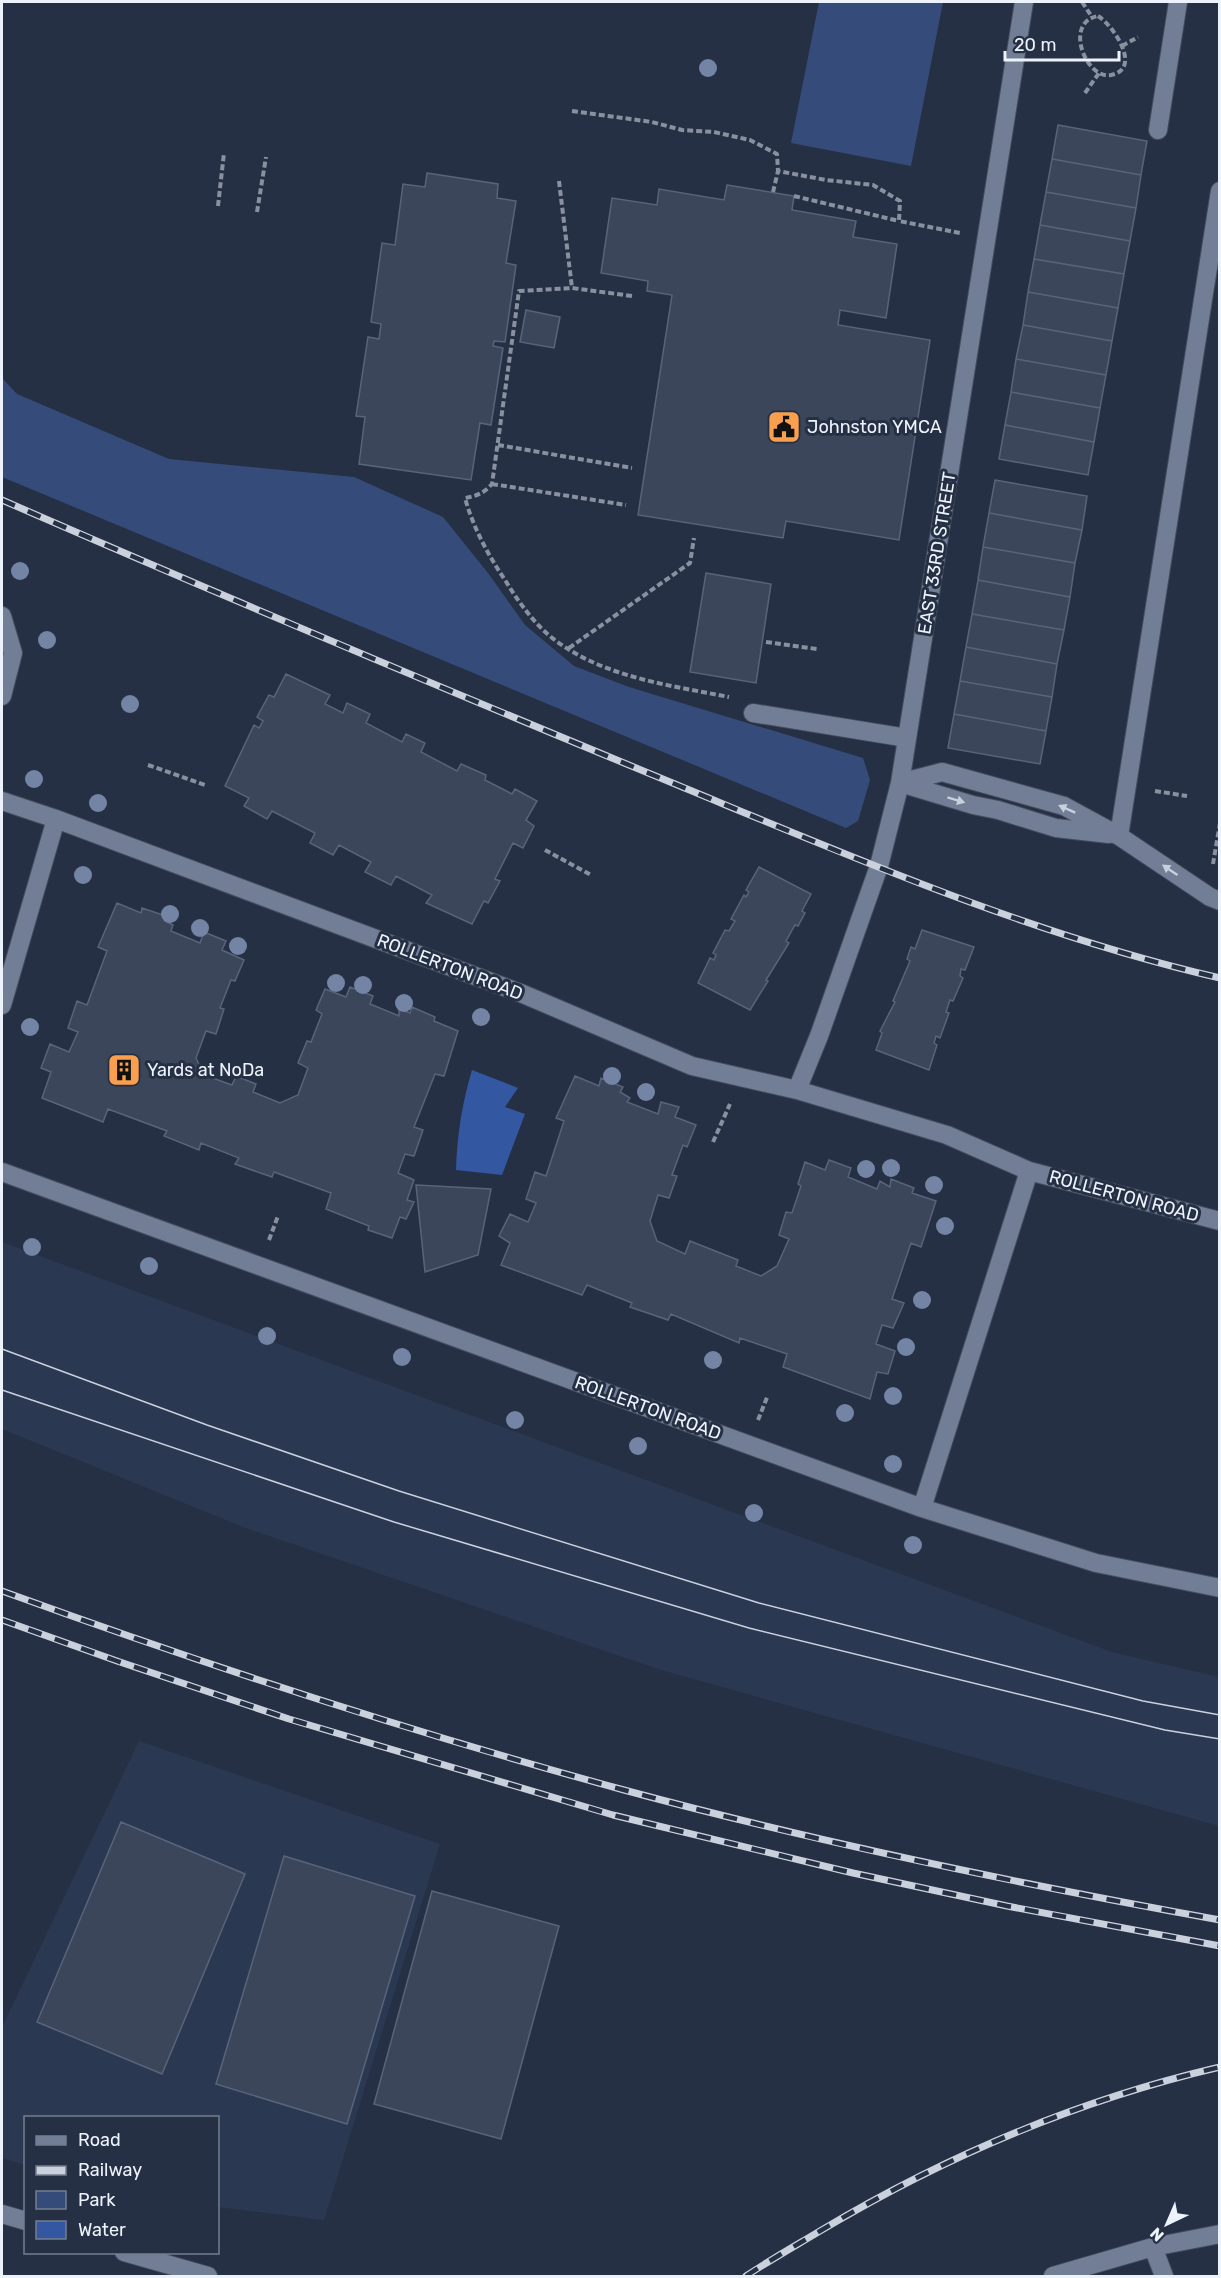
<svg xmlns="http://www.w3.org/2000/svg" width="1221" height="2278" viewBox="0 0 1221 2278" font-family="Rubik,sans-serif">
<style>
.built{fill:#2b3852}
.green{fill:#354b79}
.water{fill:#3457a2}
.building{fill:#3b465b;stroke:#58647a;stroke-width:1.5}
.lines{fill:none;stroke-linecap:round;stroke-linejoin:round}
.minor-casing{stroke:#444d5d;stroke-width:20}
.path{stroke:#8991a0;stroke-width:4;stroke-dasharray:6 3;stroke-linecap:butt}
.minor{stroke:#727e96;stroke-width:18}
.tram{stroke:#cad1dd;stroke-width:1.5}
.rail-casing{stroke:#cad1dd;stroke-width:7}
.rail{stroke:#263044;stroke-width:4.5;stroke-dasharray:14;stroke-linecap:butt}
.tree{fill:#7484a4}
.oneway{fill:#c8d0de}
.labels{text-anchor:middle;stroke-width:6;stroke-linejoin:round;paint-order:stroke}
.poi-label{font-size:18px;fill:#edf3fd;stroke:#263044;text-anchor:start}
.street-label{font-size:18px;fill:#edf3fd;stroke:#263044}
</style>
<rect width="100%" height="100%" fill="#263044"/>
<path class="built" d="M2 1242 1112 1652 1219 1677V1826L661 1670 243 1527 2 1429Z
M139 1741 440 1844 324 2220 218 2207V2118H26L25 2165 2 2158V2027Z"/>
<path class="green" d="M819 2H943L911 166 791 143Z
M2 378 17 394 169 459 354 477 443 517 488 573 525 625 574 666 629 687 863 758 870 780 858 821 846 828 2 477Z"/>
<path class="water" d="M472 1070 518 1088 505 1107 525 1114 502 1175 456 1170C457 1135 462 1104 472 1070Z"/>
<path class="building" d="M1058 125 1147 141 1141 175 1052 159Z
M1052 159 1141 175 1136 208 1046 192Z
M427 173 498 184 497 198 516 201 506 263 516 265 505 342 494 341 493 346 503 348 491 425 480 423 471 480 359 464 365 417 356 416 368 337 379 339 381 324 371 322 382 243 395 245 403 184 425 187Z
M727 185 794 196 792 210 856 221 853 237 897 244 886 318 840 310 838 325 930 340 899 540 786 521 783 538 638 515 672 295 647 291 648 281 601 273 612 198 657 205 659 189 724 200Z
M1046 192 1136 208 1130 241 1040 225Z
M1040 225 1130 241 1124 274 1034 259Z
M1034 259 1124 274 1118 308 1028 292Z
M1028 292 1118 308 1112 341 1023 325Z
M526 310 560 317 554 348 520 342Z
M1023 325 1112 341 1106 375 1016 359Z
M1016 359 1106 375 1100 408 1011 392Z
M1011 392 1100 408 1094 442 1005 425Z
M1005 425 1094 442 1088 475 999 459Z
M995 480 1087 496 1082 530 989 513Z
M989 513 1082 530 1075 563 983 547Z
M983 547 1075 563 1070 597 978 580Z
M706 573 771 584 756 683 690 672Z
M978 580 1070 597 1064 630 972 614Z
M972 614 1064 630 1057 664 966 647Z
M966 647 1057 664 1052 697 960 681Z
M286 674 330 695 325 704 343 713 347 703 370 714 366 723 402 742 406 734 425 743 421 752 457 771 461 764 486 775 485 780 512 794 515 789 537 801 526 820 534 826 523 848 513 843 495 879 500 881 488 903 484 901 472 924 426 903 432 895 396 876 391 885 365 872 371 862 339 845 333 855 310 843 315 833 272 811 267 819 244 806 249 798 225 786 254 725 259 728 263 721 257 717 269 695 274 697Z
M960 681 1052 697 1046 731 954 714Z
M954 714 1046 731 1040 764 948 748Z
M759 867 811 894 802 911 805 913 798 926 795 925 786 941 789 943 766 980 768 981 750 1010 698 983 710 958 714 960 716 955 713 953 725 930 729 931 735 921 731 919 744 895 746 897 749 892 746 890Z
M117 903 141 913 142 908 166 916 165 921 173 925 171 931 200 943 204 932 226 941 222 950 244 960 235 981 231 980 220 1008 224 1009 216 1034 206 1031 196 1058 204 1075 232 1085 236 1076 256 1084 253 1092 280 1103 298 1095 308 1068 298 1063 307 1041 311 1042 322 1014 316 1010 325 989 346 997 350 987 373 996 370 1004 399 1016V1009L410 1013 412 1007 435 1017 434 1021 458 1031 444 1076 435 1074 414 1127 423 1130 414 1156 405 1154 398 1173 414 1180 407 1200 414 1202 406 1219 400 1217 392 1238 368 1230 369 1226 326 1209 331 1193 274 1172 272 1177 235 1164 239 1158 201 1143 199 1150 164 1136 167 1131 108 1109 103 1122 42 1098 51 1072 41 1068 50 1044 69 1052 78 1032 68 1028 77 1001 87 1005 107 951 98 947Z
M922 930 974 947 965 970 961 969 960 976 963 978 953 1001 950 1000 946 1012 949 1013 940 1038 936 1036 934 1043 937 1045 929 1070 876 1050 882 1033 880 1031 895 1002 893 1001 910 961 907 959 911 947 915 949Z
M575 1076 599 1086 601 1078 623 1087 620 1092 630 1098 627 1102 658 1114 661 1102 679 1107 675 1117 696 1125 687 1147 683 1145 672 1175 677 1176 669 1198 658 1195 650 1221 657 1241 685 1254 690 1241 738 1260 736 1266 761 1276 777 1266 789 1239 779 1235 786 1212 792 1213 801 1186 798 1184 805 1162 825 1170 829 1160 851 1168 848 1177 877 1189 880 1181 890 1187 891 1179 914 1188 912 1193 936 1201 921 1247 911 1243 892 1299 904 1303 893 1328 882 1325 876 1344 895 1351 888 1374 877 1372 870 1399 783 1367 787 1354 740 1338 739 1343 671 1314 668 1320 630 1307 632 1303 587 1285 582 1295 501 1265 510 1243 499 1236 510 1214 528 1222 536 1203 526 1199 535 1172 546 1176 564 1121 556 1118Z
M416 1185 491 1189 478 1255 425 1272Z
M121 1822 245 1874 162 2074 37 2022Z
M284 1856 415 1896 347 2124 216 2084Z
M432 1891 559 1926 501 2139 374 2104Z"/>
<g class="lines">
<g class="minor-casing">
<path id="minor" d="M1158 130 1178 2
M2 616 13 653 2 696
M753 713 907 738
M900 783 942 772 1064 806 1119 836 1210 897 1220 901
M900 783 973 805 998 810 1056 828 1109 834
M2 801 56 819
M1119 836 1220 191
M2 1005 56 819 523 994 692 1066 797 1090 947 1135 1029 1171 1220 1221
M797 1090 819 1036 879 866 900 783 1024 2
M2 1172 922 1508 1096 1563 1220 1588
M922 1508 1029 1171
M2 2214 26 2221
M1153 2247 1164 2276
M124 2252 208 2276
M1053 2276 1153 2247 1220 2234"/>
</g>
<path class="path" d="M1082 2 1092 17
M1098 16C1113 25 1143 69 1111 75 1086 80 1063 22 1098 16Z
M1122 46 1138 37
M1085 93 1099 73
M572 111 652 122 682 130 714 132 750 140 777 154 778 171
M559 181 572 288
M773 192 778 171 826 180 873 185 900 201 899 221 960 233
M794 196 899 221
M218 206 224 153
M257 212 266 157
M632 296 572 288 519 291 492 484C484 493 477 496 465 498 473 527 488 555 505 580 518 601 532 621 551 637 601 677 668 685 729 697
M498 445 632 468
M492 484 626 505
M766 642 817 649
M569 648 690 563 694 538
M148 765 205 785
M1155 791 1187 796
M545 850 591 875
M1213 864 1220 823
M713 1142 730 1104
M269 1240 278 1216
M758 1420 768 1395"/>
<use href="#minor" class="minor"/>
<path class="tram" d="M2 1349 207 1425 399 1491 759 1603 1143 1701 1220 1715
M2 1390 394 1522 749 1628 1165 1730 1220 1739"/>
<g class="rail-casing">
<path id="rail" d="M2 500C225 597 449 691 675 784 852 857 1032 935 1220 978
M2 1591C206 1665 414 1733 624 1790 820 1843 1020 1884 1220 1920
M2 1620 117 1661 289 1719 613 1815 853 1873 1007 1906 1220 1946
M746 2276C770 2260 795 2246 820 2231 944 2157 1078 2100 1220 2067"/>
</g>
<use href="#rail" class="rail"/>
</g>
<g class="tree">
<circle cx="708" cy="68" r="9"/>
<circle cx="20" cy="571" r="9"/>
<circle cx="47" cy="640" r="9"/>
<circle cx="130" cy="704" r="9"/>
<circle cx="34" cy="779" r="9"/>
<circle cx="98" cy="803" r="9"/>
<circle cx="83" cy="875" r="9"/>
<circle cx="170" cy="914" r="9"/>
<circle cx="200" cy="928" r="9"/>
<circle cx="238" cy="946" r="9"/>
<circle cx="336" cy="983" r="9"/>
<circle cx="363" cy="985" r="9"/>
<circle cx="404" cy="1003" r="9"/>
<circle cx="481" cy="1017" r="9"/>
<circle cx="30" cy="1027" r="9"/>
<circle cx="612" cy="1076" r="9"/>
<circle cx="646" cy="1092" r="9"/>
<circle cx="891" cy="1168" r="9"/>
<circle cx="866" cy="1169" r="9"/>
<circle cx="934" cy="1185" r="9"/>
<circle cx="945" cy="1226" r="9"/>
<circle cx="32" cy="1247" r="9"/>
<circle cx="149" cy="1266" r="9"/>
<circle cx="922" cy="1300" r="9"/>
<circle cx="267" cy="1336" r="9"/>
<circle cx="906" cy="1347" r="9"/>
<circle cx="402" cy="1357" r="9"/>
<circle cx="713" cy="1360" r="9"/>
<circle cx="893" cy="1396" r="9"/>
<circle cx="845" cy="1413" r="9"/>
<circle cx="515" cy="1420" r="9"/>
<circle cx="638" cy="1446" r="9"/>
<circle cx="893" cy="1464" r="9"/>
<circle cx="754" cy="1513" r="9"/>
<circle cx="913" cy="1545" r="9"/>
</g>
<defs><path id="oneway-solid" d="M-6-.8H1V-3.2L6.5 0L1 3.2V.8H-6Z" transform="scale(1.5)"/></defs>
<g class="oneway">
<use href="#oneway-solid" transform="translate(956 800) rotate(17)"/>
<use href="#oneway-solid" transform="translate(1067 809) rotate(-156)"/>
<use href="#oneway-solid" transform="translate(1170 870) rotate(-146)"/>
</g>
<defs>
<g id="civic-square" transform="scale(1.725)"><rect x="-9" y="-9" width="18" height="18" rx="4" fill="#f99f4d" stroke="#263044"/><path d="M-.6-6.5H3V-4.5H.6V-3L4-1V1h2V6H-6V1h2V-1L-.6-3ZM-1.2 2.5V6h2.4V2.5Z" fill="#111"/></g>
<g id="building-square" transform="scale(1.725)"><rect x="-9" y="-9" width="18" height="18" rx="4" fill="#f99f4d" stroke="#263044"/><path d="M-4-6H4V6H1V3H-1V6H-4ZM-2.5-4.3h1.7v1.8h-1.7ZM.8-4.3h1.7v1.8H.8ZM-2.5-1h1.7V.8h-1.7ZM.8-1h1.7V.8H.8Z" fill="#111"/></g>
</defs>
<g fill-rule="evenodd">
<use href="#civic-square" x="784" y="427"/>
<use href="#building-square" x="124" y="1070"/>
</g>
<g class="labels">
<g class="poi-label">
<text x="807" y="433">Johnston YMCA</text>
<text x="147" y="1076">Yards at NoDa</text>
</g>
<g class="street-label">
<text transform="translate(937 553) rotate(-81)" y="6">EAST 33RD STREET</text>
<text transform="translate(450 967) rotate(21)" y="6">ROLLERTON ROAD</text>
<text transform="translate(1124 1196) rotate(15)" y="6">ROLLERTON ROAD</text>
<text transform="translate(648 1408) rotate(20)" y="6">ROLLERTON ROAD</text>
</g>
</g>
<rect width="1221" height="2278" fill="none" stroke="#edf3fd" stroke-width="6"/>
<rect x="24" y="2116" width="195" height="138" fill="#263044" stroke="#767e8e" stroke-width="1.5"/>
<rect x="36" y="2136" width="30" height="9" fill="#727e96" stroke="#767e8e" stroke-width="1.5"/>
<text x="78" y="2146" font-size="18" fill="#edf3fd">Road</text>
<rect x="36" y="2166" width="30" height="9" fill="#cad1dd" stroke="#767e8e" stroke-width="1.5"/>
<text x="78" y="2176" font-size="18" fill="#edf3fd">Railway</text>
<rect x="36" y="2191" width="30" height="18" fill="#354b79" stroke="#767e8e" stroke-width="1.5"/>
<text x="78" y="2206" font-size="18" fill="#edf3fd">Park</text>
<rect x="36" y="2221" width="30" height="18" fill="#3457a2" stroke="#767e8e" stroke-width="1.5"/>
<text x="78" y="2236" font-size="18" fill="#edf3fd">Water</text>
<g transform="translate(1167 2224) rotate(224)" stroke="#263044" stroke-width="4.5" paint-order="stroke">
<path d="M0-4.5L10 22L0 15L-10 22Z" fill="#edf3fd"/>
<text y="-9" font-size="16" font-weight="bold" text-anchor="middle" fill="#edf3fd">N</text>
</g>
<path d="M1005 51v9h114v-9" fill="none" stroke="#edf3fd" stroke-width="3"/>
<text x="1014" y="51" font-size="18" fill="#edf3fd" stroke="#263044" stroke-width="4.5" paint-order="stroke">20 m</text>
</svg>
